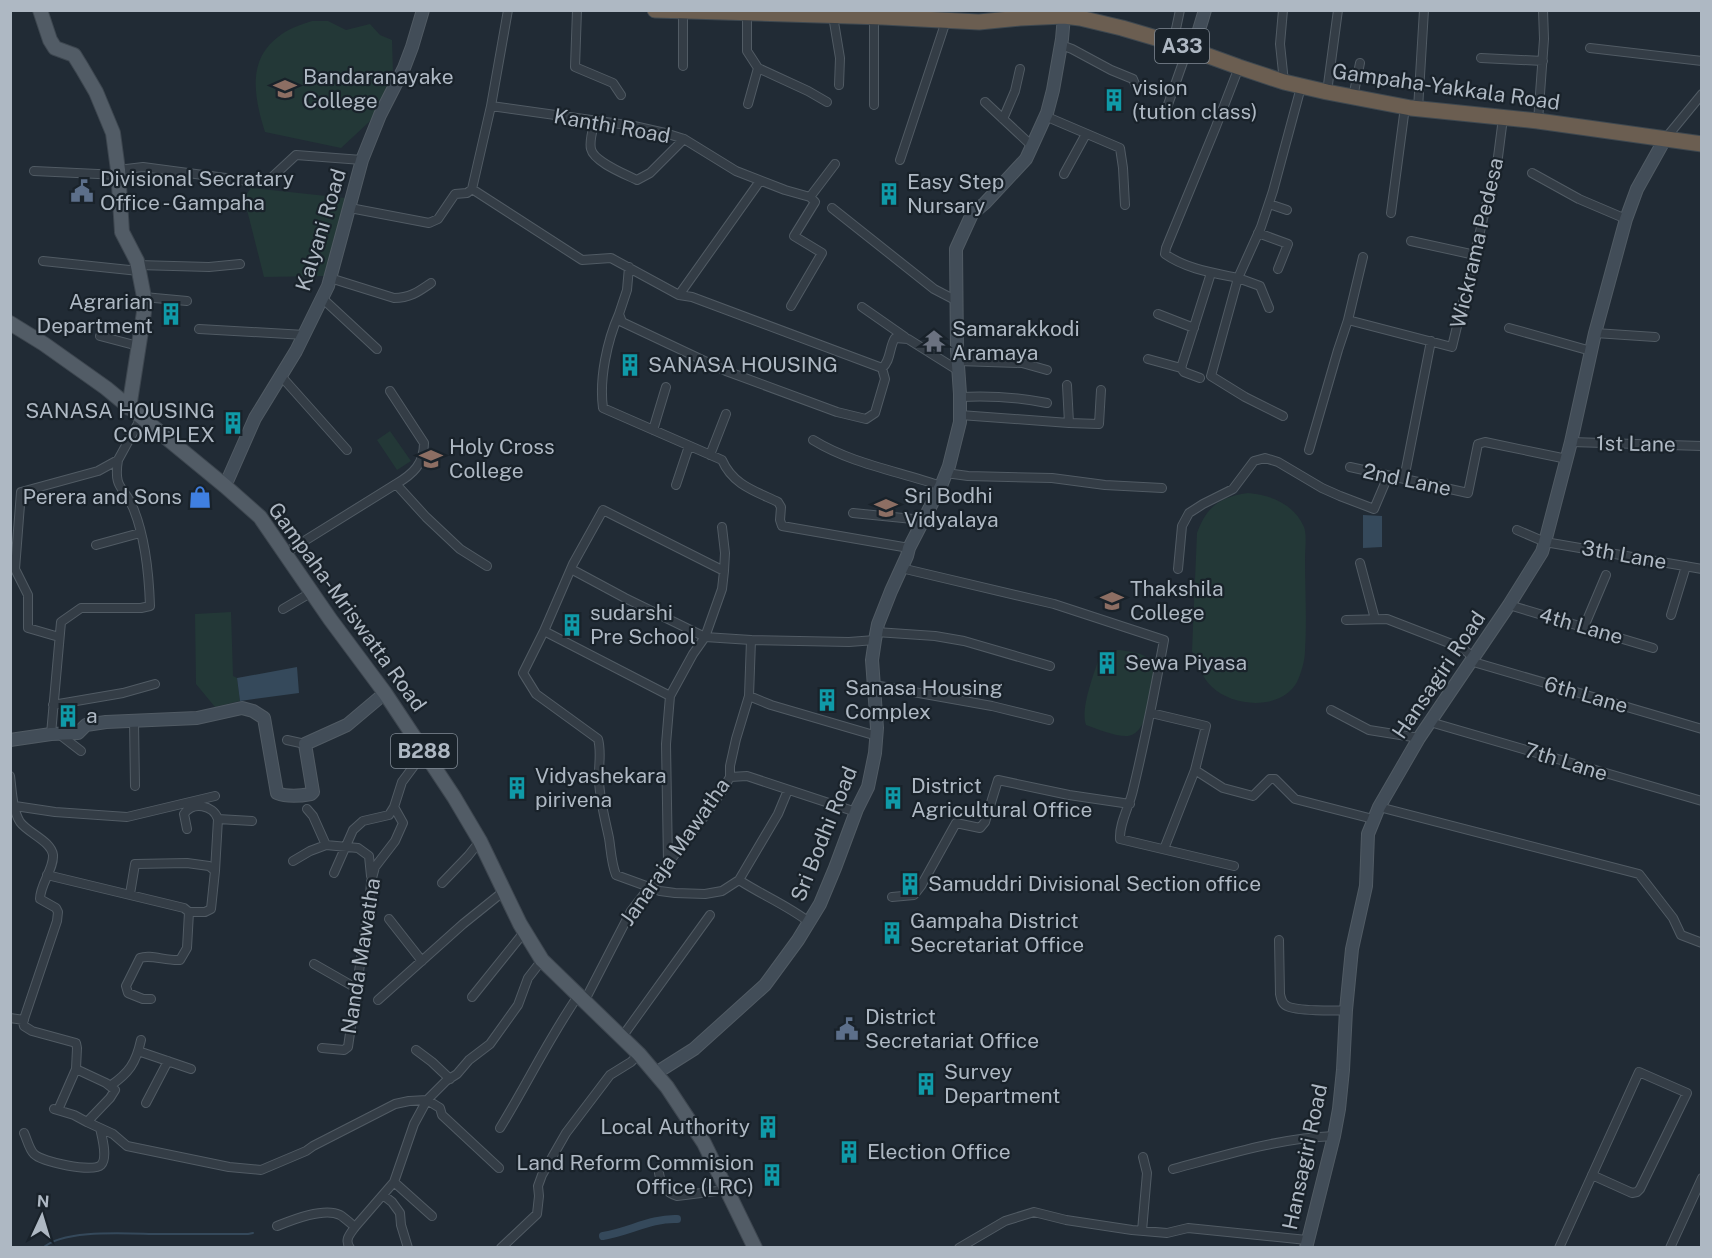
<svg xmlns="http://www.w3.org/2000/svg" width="1712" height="1258" viewBox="0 0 1712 1258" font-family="'Public Sans',sans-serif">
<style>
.green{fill:#233837}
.water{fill:#35495b}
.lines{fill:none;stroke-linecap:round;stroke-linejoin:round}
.stream{stroke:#35495b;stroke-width:2}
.canal{stroke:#35495b;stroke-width:8}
.street-casing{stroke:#515b64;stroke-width:10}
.secondary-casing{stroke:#515b64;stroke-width:14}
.primary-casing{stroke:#3d464f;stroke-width:16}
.highway-casing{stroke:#3e4850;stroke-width:17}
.street{stroke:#343d46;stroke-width:8}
.secondary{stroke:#424d58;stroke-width:12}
.primary{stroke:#525c66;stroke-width:14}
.highway{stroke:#6b5e51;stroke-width:15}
.labels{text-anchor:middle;stroke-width:4.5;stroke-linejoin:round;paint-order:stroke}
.shield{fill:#19222a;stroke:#818b95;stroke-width:1.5}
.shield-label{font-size:20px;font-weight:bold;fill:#aeb8c3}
.poi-label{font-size:21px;fill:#aeb8c3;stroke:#19222a;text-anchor:start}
.street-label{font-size:21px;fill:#aeb8c3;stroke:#19222a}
</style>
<rect width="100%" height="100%" fill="#212b35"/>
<path class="green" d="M312 21H328L346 30 370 24 380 35 392 40 393 74 382 103 369 122 341 148 265 132C255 100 246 61 278 37 287 29 300 25 312 21Z
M251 188 345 198 324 276 264 277 244 198Z
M390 431 411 461 397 470 377 440Z
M1248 493C1271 495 1294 504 1304 527 1307 535 1305 550 1305 559 1305 589 1307 620 1305 651 1305 660 1301 674 1297 682 1281 711 1233 707 1212 687 1202 678 1197 663 1192 651L1197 533C1207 506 1220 497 1248 493Z
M231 612 233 676 237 678 240 701 215 707 196 684 195 614Z
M1119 650C1133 652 1151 653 1155 669 1151 687 1150 733 1128 736 1117 737 1097 729 1086 725 1080 709 1094 674 1099 658 1105 651 1111 651 1119 650Z"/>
<path class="water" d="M1363 515 1382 516V547L1363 548Z
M297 667 299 693 240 701 237 678Z"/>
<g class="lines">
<path class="stream" d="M43 1248C64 1228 132 1234 160 1234 190 1234 219 1234 248 1234L253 1233"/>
<path class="canal" d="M603 1236C628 1232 652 1218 677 1219"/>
<g class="street-casing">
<path id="street" d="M508 10 491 106 634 126 665 133 684 139 736 171 785 190 810 197 835 164
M577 10 575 67 613 83 621 95
M1283 10 1280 44 1284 82
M747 13V51L758 68 748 104
M833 16 840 58 839 85
M874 17V105
M1173 43 1180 10
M1061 45 1072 49 1111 70 1133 79 1135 84
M1590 48 1702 61
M1481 58 1543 61
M683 66V12
M1239 67 1215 129 1166 248 1165 254C1186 269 1214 273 1238 278L1211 376 1245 397 1283 416
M758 68 808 91 827 102
M1327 92 1338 10
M1353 97 1360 63
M985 102 1032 146
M491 106 472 189 582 260 611 258 679 295 692 297 882 368C891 361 889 347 895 338L908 339 959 371
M1418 109 1424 10
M1165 113 1188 48
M1045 116 1120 148 1123 168 1125 205
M1003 119 1015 91 1020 69
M595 121C593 129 589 140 591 149 594 162 625 174 637 180L650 173 684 139
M1538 121 1544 39 1543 10
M1665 139 1702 94
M900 160 946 21
M118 170 143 167 248 181H268L296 155 362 160
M34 171 119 175
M1532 173 1579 199 1626 219
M1064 174 1086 134
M1269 204 1287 210
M350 208 429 223 438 219 455 194 467 193 472 189
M832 208 934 289 957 301
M1391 213 1405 107
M1258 233 1288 244 1278 269
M1411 241 1475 255
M1363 257 1348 320 1452 347 1498 157 1503 118
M43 261 139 271
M138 265 209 267 240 264
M629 267 627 290 619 314 622 322 726 371 837 412 866 419 875 413 885 379 882 368
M330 278 394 298C410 298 418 292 431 283
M679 295 760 181
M144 297 187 301
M322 298 377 349
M791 306 822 253 794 236 815 202 810 197
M862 307 905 337
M1269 308 1260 286 1238 278 1261 227 1273 191 1301 87
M619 314C607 341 599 379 603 408L722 460C733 485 755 491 778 502L781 507 780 520 782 526 909 548
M1158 314 1194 328
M1509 328 1591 351
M199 329 305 335
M1595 333 1655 337
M100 336 138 346
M1148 359 1181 368 1184 372 1200 378
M958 361 1022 363 1047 370
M1181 368 1211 273
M281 376 347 450
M1067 385 1069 423
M390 391 424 443C424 464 413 474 396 484L426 517 460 549 487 566
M960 397C992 395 1016 397 1047 403
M960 415 1069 423 1099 424 1101 390
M653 430 666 387
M813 440C852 464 898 471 941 486
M1571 442 1702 446
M1309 450 1338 350 1348 320
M710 455 726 414
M1350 467 1468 493 1478 444 1485 442 1567 459
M946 473 968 476 1052 478 1105 485 1162 488
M1404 479 1431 341
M676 485 689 446
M853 513 923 520
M722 527 725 553 724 571
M1517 530 1545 542 1702 569
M96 545 140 533
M285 553 396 484
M1360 563 1375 619
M901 568 1054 604 1164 640C1155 690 1145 740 1133 790 1130 805 1119 823 1120 839L1234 866
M1178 569 1182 526 1189 513 1203 504 1233 489 1254 461 1265 458 1278 462 1322 488 1340 496 1374 509 1388 476
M1509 605 1653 648
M283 609 312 592
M1671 615 1686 566
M1346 620 1387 619 1462 648 1473 657
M1584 627 1606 575
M544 631 573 564 603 510 724 571 722 589 705 637 625 598 571 569
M876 632 935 636 964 641 1050 666
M59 637 28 628V595L15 569 21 492 98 471 118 460 141 418
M1470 661 1702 729
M874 685 992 706 1049 720
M670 696 693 654 705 637 751 640
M749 696 771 705 877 736
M53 705 123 693 155 684
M1331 710 1369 730 1419 738
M1151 713 1206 726 1195 770 1223 788 1253 796 1270 779H1275L1295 799 1373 819
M134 720 135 786
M1430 722 1702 801
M51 734 61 622 81 608H141L150 606C149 576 145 538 134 510 125 486 113 491 118 460
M59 734 81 751
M287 740 305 744
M10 776C12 790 12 809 20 822 28 833 51 841 53 855 54 869 40 884 40 899L56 908 58 912 57 921 23 1022 24 1026 32 1031 76 1043 77 1048 76 1069 106 1083 115 1090 110 1098 87 1122 100 1128C102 1137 108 1158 101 1165 93 1173 42 1162 34 1154 29 1149 27 1139 24 1133
M730 777 747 776 856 812
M788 790 778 814 739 880C762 895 787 905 809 922
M15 806 55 812 127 817 215 796
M1379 807 1639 874 1673 918 1681 935 1702 943
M307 809 313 816 326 845
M187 829 184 814C193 801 213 805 218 819
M1164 849 1195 770
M293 861 310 851 326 845 358 848 369 856 371 876
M668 862 666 744 670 696 544 631 523 673 536 694 598 739C602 753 598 767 599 781 600 801 605 819 609 838 611 850 611 862 616 875L660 891 675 893 705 894 722 891 739 880
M215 871 218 819 252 821
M334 873 353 830 363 821 389 815 394 807
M47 875 184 908 189 912 187 948 180 960C166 961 150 954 140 958L126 986 128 993 143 999H151
M442 883 468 856 480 841
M130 894 135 864 187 863 209 866 215 871 211 909 205 912H189
M892 897 914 895 921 886 956 823 980 828 985 822 998 780 1069 795 1130 804
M389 919 422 961
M1279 940 1280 994C1281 999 1282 1004 1287 1006 1296 1011 1335 1011 1346 1010
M314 964 356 988
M472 997 525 931
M378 1000 463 924 504 891
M584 1002 631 911 703 818 722 791 730 777V766L736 739 749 696 751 640 849 642 875 640
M10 1018 24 1020
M622 1037 710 915
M322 1048 344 1050 348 1047 370 896 371 882 375 867 395 841 403 823 394 807 402 782 425 751
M416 1050 432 1062 450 1079
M138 1051 191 1069
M110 1086C129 1073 136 1063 141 1040
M146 1103 168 1061
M54 1109 74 1115 87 1122
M58 1110 76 1069
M100 1128 113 1134 127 1146 229 1167 261 1170 306 1151 313 1146 395 1104 409 1101 427 1100 440 1108 442 1115 499 1168
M500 1128C527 1084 549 1038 578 996
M1173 1169C1226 1155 1279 1138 1334 1136
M659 1173C661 1185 665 1192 677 1196L717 1191 726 1187
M394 1182 432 1216
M383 1195 392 1202 400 1213 401 1225 408 1248
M277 1226C292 1220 324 1207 340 1215 345 1218 350 1223 355 1227L394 1182 414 1124 427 1100 446 1081 457 1074 469 1060 490 1044 518 1005 528 978 542 960
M1142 1231 1147 1173 1143 1157
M350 1248C344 1240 350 1234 355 1227
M501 1248 537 1214 539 1196 538 1186 542 1175 566 1133 610 1075 631 1062 639 1054
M959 1248 1005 1221 1034 1212 1066 1220 1132 1230 1167 1233 1188 1228 1307 1240
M1559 1248 1639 1072 1687 1093 1640 1189 1637 1192 1632 1193 1592 1175
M1670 1248 1702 1178"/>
</g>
<g class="secondary-casing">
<path id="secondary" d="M1193 50 1205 10
M225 486 255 418 296 351 328 286 362 160 380 115 404 68 412 47 423 10
M10 740 51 734 78 733 86 725 106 722 197 718 242 708 253 711 264 718 277 793C287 797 300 796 311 794L313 792 305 744 347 725 385 693
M656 1073 694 1049 765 985 798 940 820 904 835 868 857 809 868 787 875 753 877 728 872 660 875 640 878 624 891 591 907 556 909 548 941 486 949 466 960 422V394L957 351 956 249 972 214 985 203 1026 159 1032 146 1047 113 1053 90 1062 39 1064 16
M1306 1248 1334 1136 1339 1109 1343 1070 1346 1010 1352 949 1366 886 1368 834 1379 807 1419 738 1509 605 1542 552 1545 542 1571 442 1595 333 1626 219 1637 189 1665 139"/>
</g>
<g class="primary-casing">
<path id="primary" d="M40 10 50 40 55 48 74 55 82 68 96 92 113 133 118 170 122 232 137 261 144 297V312L129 408
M10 323 44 344 106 388 225 486 260 517 330 619 385 693 454 797 480 841 520 924 542 960 639 1054 667 1087 704 1143 755 1248"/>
</g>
<g class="highway-casing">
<path id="highway" d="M655 10 883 17 979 22 1020 18 1064 16 1080 18 1122 28 1173 43 1239 67 1284 82 1327 92 1411 108 1538 121 1702 144"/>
</g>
<use href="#street" class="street"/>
<use href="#secondary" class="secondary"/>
<use href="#primary" class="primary"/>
<use href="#highway" class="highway"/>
</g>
<defs>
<g id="school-bare" transform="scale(1.8)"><path d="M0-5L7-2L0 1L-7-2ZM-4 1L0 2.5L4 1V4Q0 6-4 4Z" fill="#8d6e63" stroke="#19222a" stroke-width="2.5" paint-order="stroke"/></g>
<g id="building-bare" transform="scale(1.8)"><path d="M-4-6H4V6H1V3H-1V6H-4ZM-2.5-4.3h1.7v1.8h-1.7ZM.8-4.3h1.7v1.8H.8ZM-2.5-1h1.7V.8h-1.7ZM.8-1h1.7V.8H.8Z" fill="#0f9aa8" stroke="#19222a" stroke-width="2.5" paint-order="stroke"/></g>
<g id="civic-bare" transform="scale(1.8)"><path d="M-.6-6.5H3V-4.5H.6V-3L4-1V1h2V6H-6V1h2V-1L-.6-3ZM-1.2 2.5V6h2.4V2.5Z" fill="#5c6f8a" stroke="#19222a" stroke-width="2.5" paint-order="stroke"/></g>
<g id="temple-bare" transform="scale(1.8)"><path d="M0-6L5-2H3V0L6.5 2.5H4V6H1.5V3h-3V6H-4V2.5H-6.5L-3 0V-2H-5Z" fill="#6b7280" stroke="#19222a" stroke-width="2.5" paint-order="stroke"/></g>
<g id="shop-bare" transform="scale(1.8)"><path d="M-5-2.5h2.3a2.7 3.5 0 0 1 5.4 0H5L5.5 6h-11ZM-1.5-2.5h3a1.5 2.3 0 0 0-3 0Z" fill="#3f7fe0" stroke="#19222a" stroke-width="2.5" paint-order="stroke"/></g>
</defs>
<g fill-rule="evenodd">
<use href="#school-bare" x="285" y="89"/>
<use href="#building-bare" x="1114" y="100"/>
<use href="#civic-bare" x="82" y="191"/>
<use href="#building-bare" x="889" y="194"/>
<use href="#building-bare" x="171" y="314"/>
<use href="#temple-bare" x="934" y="341"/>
<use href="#building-bare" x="630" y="365"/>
<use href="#building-bare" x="233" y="423"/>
<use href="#school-bare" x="431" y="459"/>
<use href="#shop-bare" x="200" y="497"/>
<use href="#school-bare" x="886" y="508"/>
<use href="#school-bare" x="1112" y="601"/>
<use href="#building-bare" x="572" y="625"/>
<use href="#building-bare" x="1107" y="663"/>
<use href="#building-bare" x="827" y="700"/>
<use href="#building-bare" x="68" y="716"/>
<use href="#building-bare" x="517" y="788"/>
<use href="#building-bare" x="893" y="798"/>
<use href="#building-bare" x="910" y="884"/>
<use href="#building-bare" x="892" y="933"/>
<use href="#civic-bare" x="847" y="1029"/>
<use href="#building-bare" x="926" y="1084"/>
<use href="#building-bare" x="768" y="1127"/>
<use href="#building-bare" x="849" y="1152"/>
<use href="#building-bare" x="772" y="1175"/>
</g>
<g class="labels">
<g class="shield">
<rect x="1155" y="29" width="54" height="34" rx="4.5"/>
<rect x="391" y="734" width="66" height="34" rx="4.5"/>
</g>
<g class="shield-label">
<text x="1182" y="53">A33</text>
<text x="424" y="758">B288</text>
</g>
<g class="poi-label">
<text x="303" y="84">Bandaranayake<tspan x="303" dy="24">College</tspan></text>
<text x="1132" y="95">vision<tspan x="1132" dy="24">(tution class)</tspan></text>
<text x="100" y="186">Divisional Secratary<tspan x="100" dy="24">Office - Gampaha</tspan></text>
<text x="907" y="189">Easy Step<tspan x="907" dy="24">Nursary</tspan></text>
<text x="153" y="309" text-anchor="end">Agrarian<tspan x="153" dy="24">Department</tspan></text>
<text x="952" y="336">Samarakkodi<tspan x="952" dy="24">Aramaya</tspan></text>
<text x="648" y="372">SANASA HOUSING</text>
<text x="215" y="418" text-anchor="end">SANASA HOUSING<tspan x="215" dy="24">COMPLEX</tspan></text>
<text x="449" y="454">Holy Cross<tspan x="449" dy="24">College</tspan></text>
<text x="904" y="503">Sri Bodhi<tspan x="904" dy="24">Vidyalaya</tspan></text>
<text x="182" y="504" text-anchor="end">Perera and Sons</text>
<text x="1130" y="596">Thakshila<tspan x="1130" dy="24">College</tspan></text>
<text x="590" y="620">sudarshi<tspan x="590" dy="24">Pre School</tspan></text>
<text x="1125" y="670">Sewa Piyasa</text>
<text x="845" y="695">Sanasa Housing<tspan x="845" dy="24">Complex</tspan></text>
<text x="86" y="723">a</text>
<text x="535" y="783">Vidyashekara<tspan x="535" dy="24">pirivena</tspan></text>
<text x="911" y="793">District<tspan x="911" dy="24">Agricultural Office</tspan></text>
<text x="928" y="891">Samuddri Divisional Section office</text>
<text x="910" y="928">Gampaha District<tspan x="910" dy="24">Secretariat Office</tspan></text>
<text x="865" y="1024">District<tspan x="865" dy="24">Secretariat Office</tspan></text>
<text x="944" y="1079">Survey<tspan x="944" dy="24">Department</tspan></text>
<text x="750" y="1134" text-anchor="end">Local Authority</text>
<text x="867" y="1159">Election Office</text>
<text x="754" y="1170" text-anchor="end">Land Reform Commision<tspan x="754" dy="24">Office (LRC)</tspan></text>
</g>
<g class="street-label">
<text transform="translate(1446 87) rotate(8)" y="7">Gampaha-Yakkala Road</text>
<text transform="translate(612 126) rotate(10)" y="7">Kanthi Road</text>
<text transform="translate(321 230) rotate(-73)" y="7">Kalyani Road</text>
<text transform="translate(1477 243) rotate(-77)" y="7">Wickrama Pedesa</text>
<text transform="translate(1636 444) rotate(1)" y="7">1st Lane</text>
<text transform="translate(1407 480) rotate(12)" y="7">2nd Lane</text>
<text transform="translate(1624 555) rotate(10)" y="7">3th Lane</text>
<text transform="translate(347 607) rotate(54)" y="7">Gampaha-Mriswatta Road</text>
<text transform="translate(1581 626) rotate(16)" y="7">4th Lane</text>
<text transform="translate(1439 675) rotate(-56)" y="7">Hansagiri Road</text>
<text transform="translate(1586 695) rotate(16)" y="7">6th Lane</text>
<text transform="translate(1566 762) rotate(17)" y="7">7th Lane</text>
<text transform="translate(824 834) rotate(-68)" y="7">Sri Bodhi Road</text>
<text transform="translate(675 852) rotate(-55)" y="7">Janaraja Mawatha</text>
<text transform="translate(361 956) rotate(-81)" y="7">Nanda Mawatha</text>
<text transform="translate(1305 1157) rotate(-78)" y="7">Hansagiri Road</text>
</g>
</g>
<rect width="1712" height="1258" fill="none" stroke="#aeb8c3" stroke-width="24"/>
<g transform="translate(42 1216) rotate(4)" stroke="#19222a" stroke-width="4.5" paint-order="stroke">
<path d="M0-4.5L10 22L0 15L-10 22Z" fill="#aeb8c3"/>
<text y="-9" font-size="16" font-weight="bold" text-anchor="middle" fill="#aeb8c3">N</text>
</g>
</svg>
